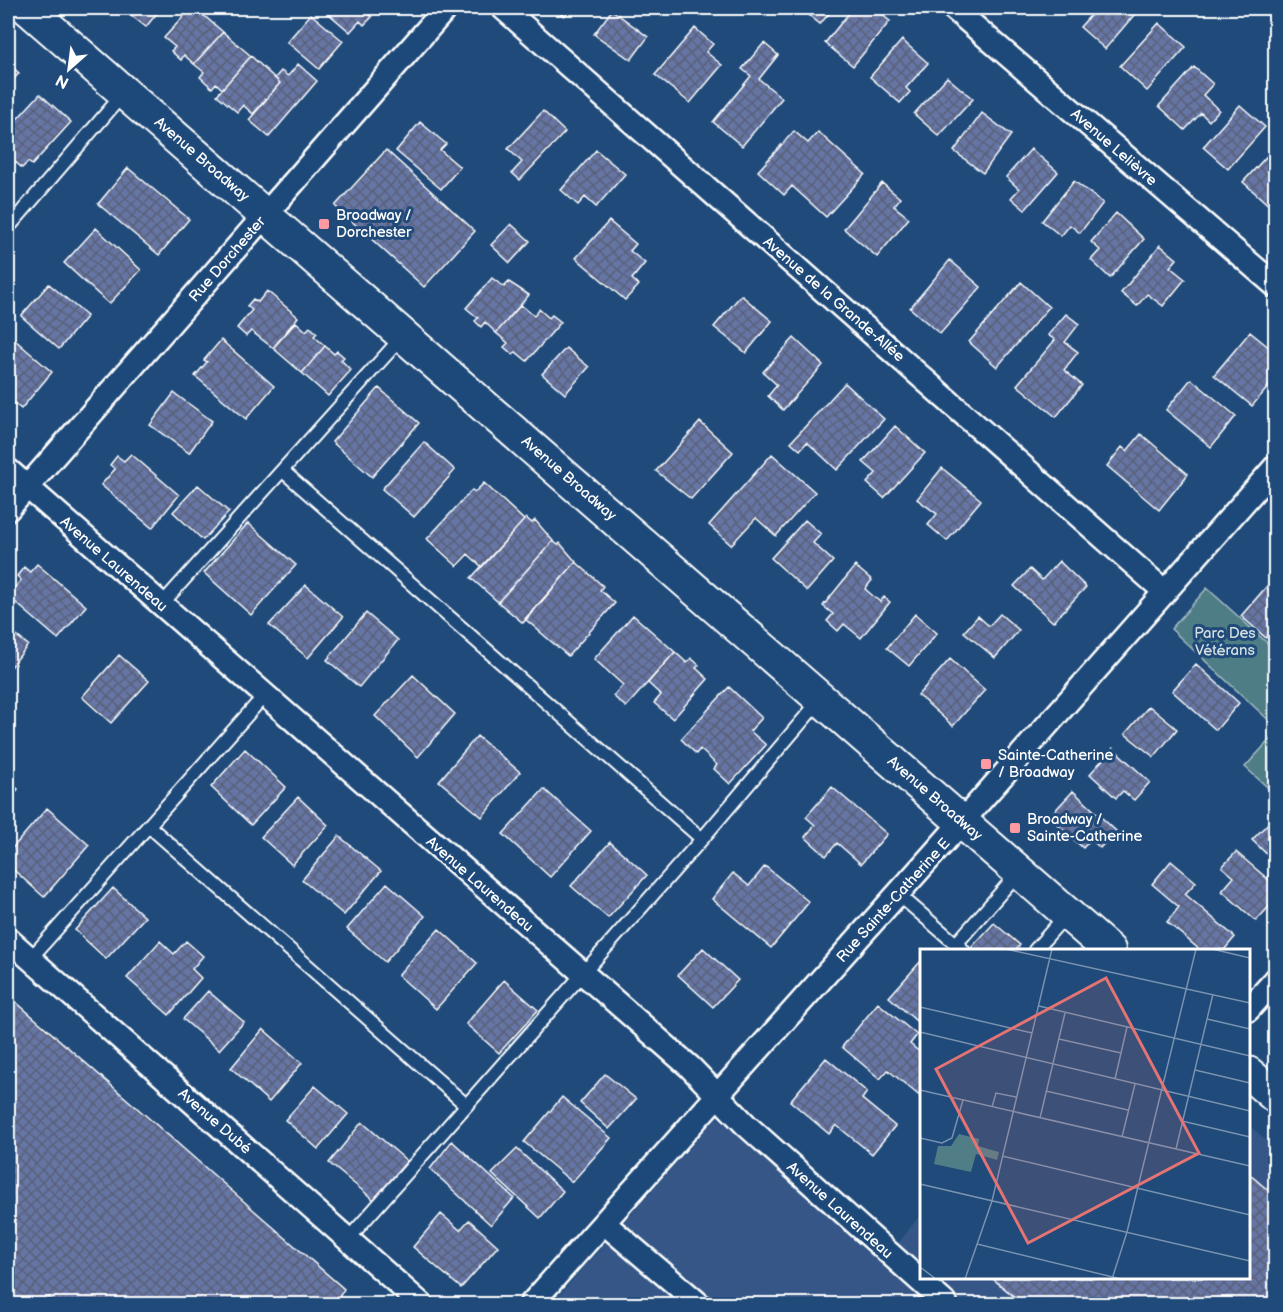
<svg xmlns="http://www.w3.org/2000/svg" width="1283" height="1312" viewBox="0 0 1283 1312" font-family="'Balsamiq Sans',sans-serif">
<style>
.built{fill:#345787}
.park{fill:#507d86;stroke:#a8bec2;stroke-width:1.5}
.building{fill:url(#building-cross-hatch);stroke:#fff;stroke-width:1.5}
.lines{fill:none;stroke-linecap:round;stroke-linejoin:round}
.lane-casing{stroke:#fff;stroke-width:16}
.street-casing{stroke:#fff;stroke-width:27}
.secondary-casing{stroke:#fff;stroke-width:36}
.lane{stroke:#1f4a7a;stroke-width:12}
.street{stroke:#1f4a7a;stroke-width:22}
.secondary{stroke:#1f4a7a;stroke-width:32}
.poi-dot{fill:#ff9aa2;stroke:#1f4a7a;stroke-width:2}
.labels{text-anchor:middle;stroke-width:6;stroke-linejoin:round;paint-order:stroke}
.street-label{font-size:15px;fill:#fff;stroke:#1f4a7a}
.poi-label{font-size:15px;fill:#fff;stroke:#1f4a7a;text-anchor:start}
.park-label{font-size:15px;fill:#d3dee1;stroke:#1f4a7a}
.inset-road{fill:none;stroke:#7992af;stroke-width:1.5}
.view{fill:#e47373;fill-opacity:0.15;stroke:#e47373;stroke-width:3}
.inset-edge{fill:none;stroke:#fff;stroke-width:3}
</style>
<defs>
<pattern id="building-cross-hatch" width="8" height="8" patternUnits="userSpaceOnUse" patternTransform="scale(1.5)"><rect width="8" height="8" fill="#6575a4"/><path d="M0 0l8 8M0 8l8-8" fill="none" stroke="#586078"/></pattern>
</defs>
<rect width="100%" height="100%" fill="#1f4a7a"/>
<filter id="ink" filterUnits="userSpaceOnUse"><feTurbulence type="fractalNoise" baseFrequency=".0167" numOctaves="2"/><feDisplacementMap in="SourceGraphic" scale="12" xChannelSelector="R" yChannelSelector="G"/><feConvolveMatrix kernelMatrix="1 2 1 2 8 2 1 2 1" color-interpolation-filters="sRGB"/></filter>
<g filter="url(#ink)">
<path class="built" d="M717 1117 882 1264 921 1214 922 1278H1248L1249 1125 1275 1148V1304H551Z"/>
<path class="park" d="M1207 588 1275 650V726L1171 629Z
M1275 734V794L1245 767Z"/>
<path class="building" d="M122 8H161L146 27Z
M191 8H195L223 32 194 64 184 55 181 60 171 51 175 47 164 38Z
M322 8H373L368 13 372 17 364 25 360 21 350 32Z
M554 8H572L564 16Z
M800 8H834L820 24Z
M853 8H873L890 21 853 66 825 43Z
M1097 8H1140L1105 49 1080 27Z
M612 10 648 37 631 60 594 34Z
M311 14 343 41 319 69 287 42Z
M1159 23 1186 47 1147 91 1120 66Z
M695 28 713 44 706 52 722 65 690 103 655 75Z
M223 32 251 56 222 89 216 83 212 88 200 77 204 72 194 64Z
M902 40 928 63 906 88 910 92 900 103 870 77Z
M764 43 778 55 759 79 782 98 742 146 713 122 751 76 742 69Z
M251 56 280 83 253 114 243 105 237 112 217 95Z
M8 63 19 73 8 86Z
M298 64 317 81 269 137 249 120 280 83 275 78 281 71 288 76Z
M1194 67 1213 84 1203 95 1219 110 1209 121 1201 113 1185 130 1159 106Z
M947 77 973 99 939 136 914 114Z
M40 94 71 122 32 165 28 162 22 168 8 155V129Z
M1240 105 1265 127 1228 169 1203 147Z
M543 111 565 132 520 180 512 173 522 162 508 149Z
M982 113 1011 135 983 173 954 151Z
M420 122 446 144 440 150 460 167 441 189 396 151Z
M794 131 808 143 818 132 865 174 826 217 792 186 784 195 758 171Z
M1276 146V206L1273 209 1243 182Z
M1031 149 1058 172 1025 210 1011 198 1019 189 1006 177Z
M386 150 475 231 424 287 335 206Z
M596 150 625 174 596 207 585 197 578 205 561 190Z
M128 168 189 219 159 255 98 204Z
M1074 181 1103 203 1080 233 1070 225 1061 236 1042 221Z
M882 183 900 198 894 206 909 218 877 257 844 229Z
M1116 213 1144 239 1110 278 1091 260 1100 250 1091 242Z
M609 221 636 244 630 251 645 263 632 279 639 285 625 300 576 258Z
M511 224 530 241 510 263 491 245Z
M96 228 141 270 109 304 64 263Z
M1160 245 1177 259 1170 267 1185 279 1163 306 1147 294 1137 306 1121 293Z
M950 260 981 287 940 334 910 308Z
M492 278 504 287 509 282 529 295 496 333 485 322 481 327 475 321 478 318 466 308Z
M1021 282 1049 307 997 367 969 342Z
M49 284 87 316 59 349 21 316Z
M267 291 298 317 273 348 251 331 246 336 237 328 252 310 247 306 253 299 258 302Z
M741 295 772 321 746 353 714 327Z
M521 305 534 316 539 309 549 318 552 315 561 322 527 361 516 352 513 355 504 347 508 343 496 333Z
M1066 314 1079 324 1065 342 1078 352 1064 370 1082 385 1056 417 1017 385 1055 340 1048 335Z
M296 322 306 331 310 327 317 333 314 336 325 346 302 373 273 348Z
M1250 332 1276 353V378L1252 406 1214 375Z
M8 334 52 372 21 409 8 398Z
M794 338 823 365 783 410 768 396 777 385 763 372Z
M221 340 274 386 246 419 195 376 207 362 204 360Z
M325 346 334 354 337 351 344 357 341 360 351 370 328 396 302 373Z
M566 348 589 367 565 394 542 374Z
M1191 379 1236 416 1211 447 1166 410Z
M845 383 884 419 837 470 807 442 800 450 791 442Z
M379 388 419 423 372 477 332 442Z
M174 393 212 421 189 453 150 425Z
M700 422 733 452 691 499 656 471Z
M895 426 925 453 884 498 867 483 876 473 863 462Z
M1141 434 1188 474 1159 510 1107 466 1122 447 1127 451Z
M424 442 455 470 414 517 382 489Z
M131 454 179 495 152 528 101 485 115 469 110 465 117 456 124 461Z
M772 454 815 492 776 536 756 518 731 545 709 525Z
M942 468 981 500 947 541 928 525 937 514 917 499Z
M484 483 524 520 482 567 468 554 457 566 427 539 472 490 475 492Z
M198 485 229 512 203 540 173 512Z
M526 518 532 523 535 520 553 541 498 602 471 578Z
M805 520 821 534 813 543 833 561 807 591 771 558Z
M248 523 296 565 251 615 204 573Z
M553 541 558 545 560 543 576 562 523 623 498 602Z
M1059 561 1086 587 1053 622 1014 586 1030 569 1042 580Z
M576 562 603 586 600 590 615 603 568 656 525 619Z
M37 564 86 606 58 639 8 596 21 580 17 576 24 567 30 572Z
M855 566 872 580 865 589 880 602 884 597 890 602 861 638 844 624 838 631 827 621 833 614 823 606Z
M1274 578 1276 628 1266 638 1241 616Z
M306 585 343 617 308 658 269 625Z
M366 613 398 640 359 687 327 660Z
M915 614 937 633 909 666 887 648Z
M1000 614 1019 630 995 658 964 632 978 616 989 626Z
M633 615 675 652 626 707 613 696 623 685 594 659Z
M8 629 28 645 8 671Z
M675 652 687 663 691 658 699 665 696 668 708 679 673 719 654 703 661 695 648 683Z
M119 655 149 681 111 723 82 697Z
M950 659 985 690 953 726 918 695Z
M1196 664 1239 703 1216 730 1172 691Z
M413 675 455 714 418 757 375 716Z
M729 687 762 718 750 731 766 745 730 784 714 769 717 765 700 749 696 754 681 739Z
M1149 706 1177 729 1154 757 1125 734Z
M477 736 520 772 482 817 439 781Z
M1113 748 1150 782 1134 800 1123 791 1116 798 1090 774Z
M245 749 286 787 251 825 211 787Z
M8 780 18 789 8 802Z
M832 787 887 834 861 864 837 843 826 856 805 837 815 825 806 817Z
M544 789 591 831 550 877 503 834Z
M1073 791 1116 831 1100 848 1091 839 1083 848 1049 817Z
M298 797 328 825 292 865 261 837Z
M47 808 89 845 44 897 8 865V853Z
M1275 816 1276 817V863L1252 840Z
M339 836 381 871 344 915 302 880Z
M610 842 647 875 608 918 571 886Z
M1236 852 1276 886V899L1256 921 1222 891 1234 877 1222 867Z
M1171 861 1196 882 1185 894 1235 937 1224 950H1200L1167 922 1179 907 1152 884Z
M765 866 809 902 771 948 712 899 733 873 749 886Z
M387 883 425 916 385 962 347 929Z
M113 888 145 917 106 959 75 930Z
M994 923 1020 945 1015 950H974L971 948Z
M439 929 477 963 436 1009 398 975Z
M160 941 174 954 186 941 203 956 192 969 201 978 169 1015 127 978Z
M703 948 738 980 713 1007 678 975Z
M922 960V1026L889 997Z
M504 980 538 1010 499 1053 466 1024Z
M208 991 244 1022 219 1050 183 1019Z
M8 995 344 1289 335 1304H57L49 1297 42 1304H10L8 1302Z
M878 1003 917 1035 910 1044 922 1054V1098L888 1070 880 1079 842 1047Z
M263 1029 302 1063 269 1102 231 1068Z
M826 1058 867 1092 862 1099 895 1126 872 1154 836 1125 829 1134 790 1101Z
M605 1074 636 1099 609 1129 580 1103Z
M315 1086 348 1114 318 1149 285 1120Z
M562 1097 611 1138 572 1182 524 1142Z
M362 1122 407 1161 374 1200 329 1163Z
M452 1141 514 1198 491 1225 430 1169Z
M517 1149 563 1191 540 1218 492 1174Z
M1248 1173 1276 1197V1304H1023L992 1278H1248Z
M441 1214 460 1230 469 1220 498 1246 461 1288 413 1247Z"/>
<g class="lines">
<g class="lane-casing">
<path id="lane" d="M8 228 124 93
M283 471 702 839
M161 605 403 336
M150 827 465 1104
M898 894 963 950
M956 944 1018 873
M1035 950 1067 914
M30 959 264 696
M349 1238 702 839 820 700"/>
</g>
<g class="street-casing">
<path id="street" d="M503 8 1164 591
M953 8 1276 286
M8 470 690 1067 746 1125 946 1304
M8 509 446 8
M8 939 421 1304
M1248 1010 1276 979
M604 1223 699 1304
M531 1304 936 851 1276 466"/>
</g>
<g class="secondary-casing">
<path id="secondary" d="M27 8 1109 950
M1248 1073 1276 1097"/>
</g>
<use href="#lane" class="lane"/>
<use href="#street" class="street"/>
<use href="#secondary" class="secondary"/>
</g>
</g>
<g class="poi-dot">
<rect x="318" y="218" width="12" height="12" rx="3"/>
<rect x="980" y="758" width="12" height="12" rx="3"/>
<rect x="1009" y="822" width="12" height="12" rx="3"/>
</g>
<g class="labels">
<g class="street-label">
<text transform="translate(1114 147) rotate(41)" y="5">Avenue Lelièvre</text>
<text transform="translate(202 159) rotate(41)" y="5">Avenue Broadway</text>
<text transform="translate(227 259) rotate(-49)" y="5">Rue Dorchester</text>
<text transform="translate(834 299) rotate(41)" y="5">Avenue de la Grande-Allée</text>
<text transform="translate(569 478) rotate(41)" y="5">Avenue Broadway</text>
<text transform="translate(114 564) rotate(41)" y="5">Avenue Laurendeau</text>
<text transform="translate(935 798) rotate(41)" y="5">Avenue Broadway</text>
<text transform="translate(480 884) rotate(41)" y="5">Avenue Laurendeau</text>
<text transform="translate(893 900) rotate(-48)" y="5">Rue Sainte-Catherine E</text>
<text transform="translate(215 1121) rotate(41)" y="5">Avenue Dubé</text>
<text transform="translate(840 1210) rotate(42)" y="5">Avenue Laurendeau</text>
</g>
<g class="poi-label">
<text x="336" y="220">Broadway /<tspan x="336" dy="17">Dorchester</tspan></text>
<text x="998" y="760">Sainte-Catherine<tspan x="998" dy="17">/ Broadway</tspan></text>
<text x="1027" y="824">Broadway /<tspan x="1027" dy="17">Sainte-Catherine</tspan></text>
</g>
<g class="park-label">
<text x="1225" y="638">Parc Des<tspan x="1225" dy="17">Vétérans</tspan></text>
</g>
</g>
<g transform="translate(920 949)">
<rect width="330" height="330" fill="#1f4a7a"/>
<path d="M39 185 59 190 58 197 79 203 77 211 56 205 51 223 14 215 18 197H31Z" fill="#507d86"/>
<path class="inset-road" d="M86 0 330 54M292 0 330 9M119 57 330 107M0 58 112 84M287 70 330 80M0 83 330 162M139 90 201 104M275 121 330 134M195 130 207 78M0 141 330 217M126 142 208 161M72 158 76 144 96 148M120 169 145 64M262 172 330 188M202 188 215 135M0 189 22 194 32 189 43 151M256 200 293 45M82 207 330 266M0 235 330 312M57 295 201 330M0 318 16 330M45 330 72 252 132 0M192 330 207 283 276 0"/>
<path class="view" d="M186 29 279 204 108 294 16 120Z"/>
<rect width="330" height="330" class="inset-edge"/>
</g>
<rect width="1283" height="1312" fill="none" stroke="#1f4a7a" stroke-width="30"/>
<rect x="15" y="15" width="1253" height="1282" fill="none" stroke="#fff" stroke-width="2" filter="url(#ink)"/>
<g transform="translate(69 69) rotate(208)" stroke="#1f4a7a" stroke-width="4.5" paint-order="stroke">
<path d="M0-4.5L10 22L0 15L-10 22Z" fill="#ffffff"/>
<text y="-9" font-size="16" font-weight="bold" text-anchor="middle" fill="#ffffff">N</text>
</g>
</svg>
